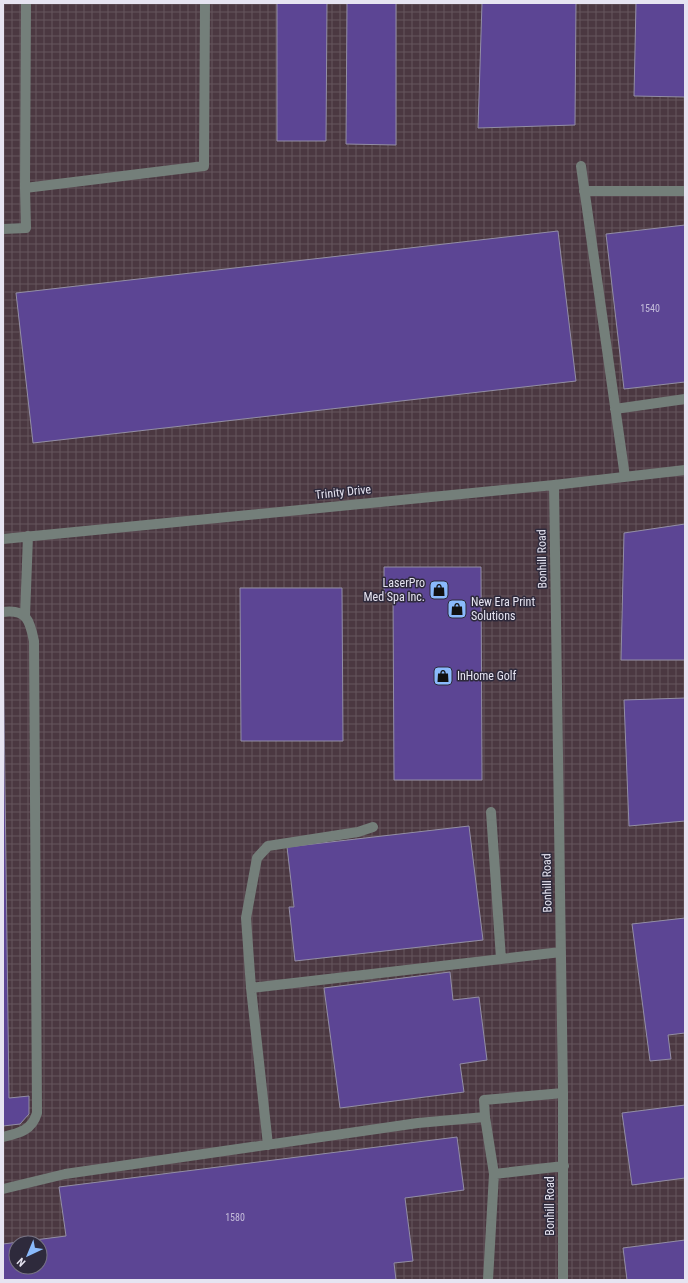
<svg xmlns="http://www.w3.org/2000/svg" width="688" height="1283" viewBox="0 0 688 1283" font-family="'Roboto Condensed',sans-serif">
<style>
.industrial{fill:url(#industrial-grid);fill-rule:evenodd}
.building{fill:#5c4594;stroke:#938ea5;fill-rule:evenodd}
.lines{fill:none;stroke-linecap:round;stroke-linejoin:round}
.minor{stroke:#747f7a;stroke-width:10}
.labels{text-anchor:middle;stroke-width:3;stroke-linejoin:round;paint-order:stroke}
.number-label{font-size:10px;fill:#c4bcda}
.street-label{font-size:12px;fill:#e6e4f1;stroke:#2e2a3c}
.poi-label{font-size:12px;fill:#e6e4f1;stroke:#2e2a3c;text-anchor:start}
</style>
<defs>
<pattern id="industrial-grid" width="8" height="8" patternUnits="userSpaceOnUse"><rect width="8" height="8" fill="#4b3841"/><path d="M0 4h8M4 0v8" fill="none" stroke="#65555d"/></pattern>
</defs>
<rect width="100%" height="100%" fill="#383447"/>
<path class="industrial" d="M3 3H685V1280H3ZM16 1243H40V1267H16Z"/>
<path class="building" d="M277 3H327L326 141H277Z
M347 3H396V145L346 144Z
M482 3H576L575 125 478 128Z
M636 3H685V97L634 96Z
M685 225V382L624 389 606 234Z
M558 231 576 381 33 443 16 293Z
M685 524V660H621L624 533Z
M384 567H481L482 780H394L393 593H384Z
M240 588H342L343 741H241Z
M3 630 9 1098 29 1096V1114L20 1124 3 1126Z
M685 698V821L629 826 624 700Z
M469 826 483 940 295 961 289 907H294L287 847Z
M685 918V1033L668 1035 671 1059 650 1061 632 924Z
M450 972 453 1000 479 997 487 1060 460 1064 464 1092 340 1108 324 988Z
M685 1105V1178L632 1185 622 1113Z
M457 1137 464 1190 405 1198 413 1261 394 1263 396 1280H3V1244L66 1236 59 1187ZM16 1243H40V1267H16Z
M685 1240V1280H627L623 1248Z"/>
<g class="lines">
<path class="minor" d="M26 3 25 188 204 166 205 3
M581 166 625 477
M584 191H685
M3 229 26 228 25 188
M615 409 685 399
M554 485 563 1093V1280
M3 539 554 485 685 470
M3 612C27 609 30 621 34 641L37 1113C32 1130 20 1133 3 1137
M25 616 28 536
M491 812 501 959
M373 827 358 832 268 846 257 858 246 918 251 988 561 952
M251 988 268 1145
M485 1117 484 1100 563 1093
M494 1174 564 1166
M3 1189 65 1174 418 1123 485 1117 494 1174 488 1280"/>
</g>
<defs>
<g id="shop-square" transform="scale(1)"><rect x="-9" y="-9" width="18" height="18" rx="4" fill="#8abafc" stroke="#2e2a3c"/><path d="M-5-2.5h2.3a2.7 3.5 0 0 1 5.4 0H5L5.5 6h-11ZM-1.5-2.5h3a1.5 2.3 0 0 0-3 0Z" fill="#111"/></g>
</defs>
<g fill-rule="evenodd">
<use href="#shop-square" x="439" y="590"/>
<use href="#shop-square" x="457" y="609"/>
<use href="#shop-square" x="443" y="676"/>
</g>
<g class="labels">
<g class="number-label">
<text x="650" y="312">1540</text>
<text x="235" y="1221">1580</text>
</g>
<g class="street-label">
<text transform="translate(343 492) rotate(-6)" y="4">Trinity Drive</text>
<text transform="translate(542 559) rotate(-91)" y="4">Bonhill Road</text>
<text transform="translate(547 883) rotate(-91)" y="4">Bonhill Road</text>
<text transform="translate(550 1206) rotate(-90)" y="4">Bonhill Road</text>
</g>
<g class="poi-label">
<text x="425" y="587" text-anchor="end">LaserPro<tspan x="425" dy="14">Med Spa Inc.</tspan></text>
<text x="471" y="606">New Era Print<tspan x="471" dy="14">Solutions</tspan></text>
<text x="457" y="680">InHome Golf</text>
</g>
</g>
<rect width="688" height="1283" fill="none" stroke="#e6e4f1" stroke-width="8"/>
<g transform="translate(28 1255) rotate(224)"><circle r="19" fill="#2e2a3c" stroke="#787484"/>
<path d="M0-3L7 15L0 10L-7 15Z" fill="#8abafc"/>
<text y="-6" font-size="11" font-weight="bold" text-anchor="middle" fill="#e6e4f1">N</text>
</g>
</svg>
